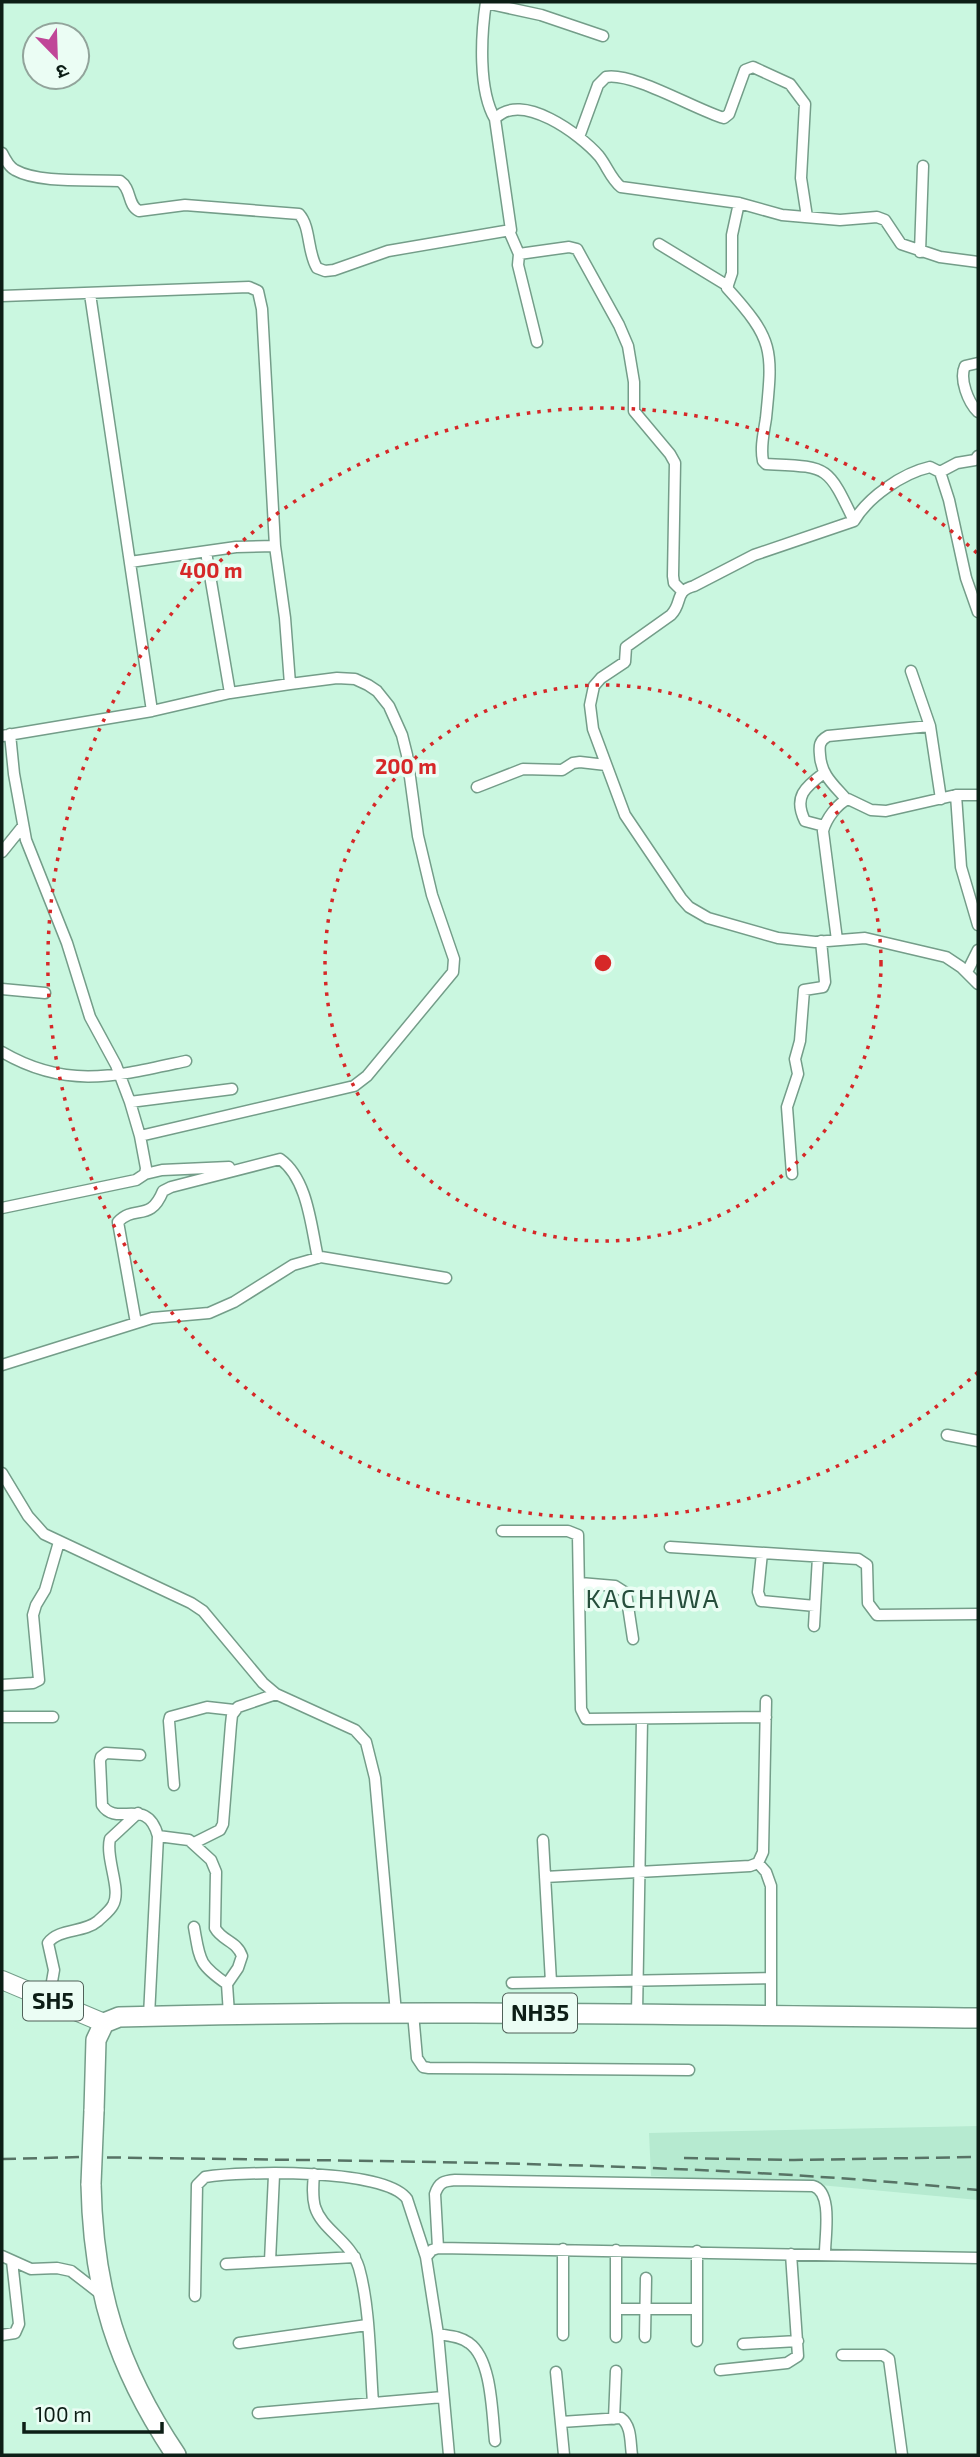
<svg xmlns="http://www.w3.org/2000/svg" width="980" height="2457" viewBox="0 0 980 2457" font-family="'Exo 2','Noto Sans Devanagari',sans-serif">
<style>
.built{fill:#b6ead0}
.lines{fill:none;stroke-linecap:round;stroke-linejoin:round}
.minor-casing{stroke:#749d89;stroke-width:13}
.primary-casing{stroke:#749d89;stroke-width:20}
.trunk-casing{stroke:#749d89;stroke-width:22}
.minor{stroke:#fff;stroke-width:10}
.primary{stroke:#fff;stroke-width:18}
.trunk{stroke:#fff;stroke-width:19}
.rail{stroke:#577365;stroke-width:2.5;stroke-dasharray:14 7;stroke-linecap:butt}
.trunk-bridge-casing{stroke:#749d89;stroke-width:22;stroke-linecap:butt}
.trunk-bridge{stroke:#fff;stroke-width:19}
.ring{fill:none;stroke:#d62828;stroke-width:3.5;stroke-dasharray:3.5 7}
.labels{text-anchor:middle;stroke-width:7;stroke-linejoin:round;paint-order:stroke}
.shield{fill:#ebfdf4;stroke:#506159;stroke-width:2}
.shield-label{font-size:23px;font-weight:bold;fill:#0d1e16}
.neighbourhood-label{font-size:26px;letter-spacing:2px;fill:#264e3c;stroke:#ebfdf4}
.centre{fill:#d62828;stroke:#ebfdf4;stroke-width:3.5}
.ring-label{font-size:21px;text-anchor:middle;font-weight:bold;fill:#d62828;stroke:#ebfdf4;stroke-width:7;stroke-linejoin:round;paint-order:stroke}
</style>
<rect width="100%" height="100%" fill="#caf7e0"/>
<path class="built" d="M978 2126V2200L820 2185 651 2176 649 2133Z"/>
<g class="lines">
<g class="minor-casing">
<path id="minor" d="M486 2C481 35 478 90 495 119
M486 3 541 15 603 36
M579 137 598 85 606 77C633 72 696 110 724 118L729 114 745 70 753 67 790 84 805 104 801 178 807 217
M2 153C5 159 9 167 15 170 40 184 92 179 120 181 132 189 127 205 139 211L185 205 299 214C311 227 307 252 317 268L325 271 334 270 388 251 511 230 495 119C521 90 581 135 599 156 607 166 611 179 621 187L739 203 782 215 840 220 877 217 885 220 901 244 940 257 978 262
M739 203 732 235V273L727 288C774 340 773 349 766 418 764 432 760 447 763 461L766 464C828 467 827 464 854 521
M509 231 519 254 569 247 577 249 619 325 628 346 634 382V411L670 454 675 463 673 576 674 583 682 591
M659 244 728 286
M920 252 923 166
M519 254 518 265 537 342
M90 294 152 711
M2 296 249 287 258 291 262 309 275 546 285 618 290 684
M978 363 965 366C959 379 968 402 978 412
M978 456 975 460 957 463 940 472 930 467C903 473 868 497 854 521L754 555 694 586C674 591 683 603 671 615L626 647 625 662 601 678 594 686 590 705 593 729 625 815 681 898 689 907 708 918 778 938 815 942 865 938 946 957 961 967 978 984
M940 472 949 500 966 578 978 612
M206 552 230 693
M130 562 236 547 275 546
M911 671 930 726 941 799
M2 736 152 711 230 693 290 684 337 678 355 679 368 685 377 691 389 706 402 735 407 755 418 836 432 895 454 959 453 972 367 1076 354 1086 140 1136
M824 773C805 787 793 797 805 821L824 826
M477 787 523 769 562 770 573 763 580 762 606 765
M956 795 961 867 978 925
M846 799C834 785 821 775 820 755 819 746 819 741 828 736L930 726
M2 852 23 826
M837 940 823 831C826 819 837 804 848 799L871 810 886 811 956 795H978
M967 972 978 950
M2 989 45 993
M2 1052C67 1090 117 1076 186 1061
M130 1102 232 1089
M145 1174 162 1170 229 1167
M792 1174 787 1107 798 1074 795 1059 800 1041 804 990 823 987 825 982 821 941
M2 1208 136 1180 145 1174 146 1168 140 1136 130 1102 116 1065 90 1017 67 943 26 840 14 774 10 734
M136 1323 118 1222C135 1204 150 1223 163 1191L171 1187 280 1159C308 1179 311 1227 318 1258
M2 1365 152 1318 209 1313 234 1302 293 1265 321 1257 446 1278
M947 1435 978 1441
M2 1473 28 1516 44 1534 191 1603 203 1611 263 1683 276 1694 355 1730 366 1742 375 1778 396 2013
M502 1531H568L578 1535 581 1709 586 1719 766 1717
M670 1547 858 1559 867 1565 868 1603 877 1615 978 1614
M762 1553 758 1592 761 1601 815 1606
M580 1583 615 1586 626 1593 633 1639
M814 1626 818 1557
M2 1685 33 1683 39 1680 33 1615 36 1605 45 1590 59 1542
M2 1717H53
M140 1755 106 1753 101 1757 100 1761 102 1805C117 1828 147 1795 158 1836L149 2016
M174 1785 169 1721 170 1717 207 1707 234 1710
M158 1836 189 1840 211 1860 216 1872 215 1928C222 1941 237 1941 242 1956L238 1968 227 1984 229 2014
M543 1840 551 1982
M194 1843 220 1830 223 1824 231 1724 232 1715 238 1707 276 1694
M758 1863 766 1872 771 1886V2016
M545 1877 750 1866 758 1863 763 1852 766 1701
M194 1927C200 1960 198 1964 227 1984
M512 1983 771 1978
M49 1999 54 1970 48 1943C59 1928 84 1933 98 1921 103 1916 110 1911 113 1905 122 1890 105 1858 110 1839L138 1813
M413 2013 417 2058 423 2067 429 2068 689 2070
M637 2014 642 1719
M314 2174C313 2185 312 2196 315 2207 322 2230 351 2241 359 2268 370 2307 370 2362 373 2403
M438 2248 435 2194C439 2182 444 2181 455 2180L813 2186C833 2192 825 2235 825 2253
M2 2256 31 2269 57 2268 71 2271 102 2295
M270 2261 274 2175
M226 2264 355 2257
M195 2296 197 2185 205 2177C242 2171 386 2168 407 2199L426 2257
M616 2309H697
M438 2334C449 2336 460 2336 469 2343 492 2359 492 2414 495 2441
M2 2335 15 2333 19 2324 12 2261
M563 2335V2249
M616 2337V2250
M645 2337 646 2278
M697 2341V2251
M239 2343 367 2325
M743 2344 798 2341
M842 2355H883L889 2359 902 2455
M720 2370 787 2363 798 2356 791 2254
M556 2372 564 2455
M258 2413 443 2397
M614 2419 616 2371
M561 2422 621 2418C632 2426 630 2443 632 2455
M449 2455 438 2334 426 2257 432 2250 438 2248 978 2258"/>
</g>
<g class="primary-casing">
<path id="primary" d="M2 1980 104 2023"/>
</g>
<g class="trunk-casing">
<path id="trunk" d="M94 2111 96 2040 104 2023 119 2017C405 2009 692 2015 978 2018
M91 2184C93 2290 117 2367 176 2455"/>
</g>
<use href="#minor" class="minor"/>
<use href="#primary" class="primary"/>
<use href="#trunk" class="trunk"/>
<path class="rail" d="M684 2158 794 2160 978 2157
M2 2159 83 2157C382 2162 681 2160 978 2190"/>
<g class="trunk-bridge-casing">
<path id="trunk-bridge" d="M91 2184 94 2111"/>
</g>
<use href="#trunk-bridge" class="trunk-bridge"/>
</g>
<g class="ring">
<circle cx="603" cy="963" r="278"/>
<path d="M978 1372A555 555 0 1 1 978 554"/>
</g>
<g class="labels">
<g class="shield">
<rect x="23" y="1981.5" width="60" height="39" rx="5"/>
<rect x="503" y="1993.5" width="74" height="39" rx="5"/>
</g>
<g class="shield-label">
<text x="53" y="2009">SH5</text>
<text x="540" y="2021">NH35</text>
</g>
<g class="neighbourhood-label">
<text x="653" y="1608">KACHHWA</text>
</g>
</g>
<circle cx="603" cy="963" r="10" class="centre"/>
<g class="ring-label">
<text x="211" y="578">400 m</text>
<text x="406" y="774">200 m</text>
</g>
<rect width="980" height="2457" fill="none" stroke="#0d1e16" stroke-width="7"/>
<g transform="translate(56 56) rotate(157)"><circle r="33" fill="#ebfdf4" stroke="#92a49b" stroke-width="2"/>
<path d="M0-5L12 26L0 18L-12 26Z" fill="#c04698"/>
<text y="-10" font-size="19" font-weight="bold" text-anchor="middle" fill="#0d1e16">उ</text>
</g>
<path d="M24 2422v10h138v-10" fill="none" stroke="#0d1e16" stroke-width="3.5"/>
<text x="35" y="2422" font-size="21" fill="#0d1e16" stroke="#ebfdf4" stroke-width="5" paint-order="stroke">100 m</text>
</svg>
